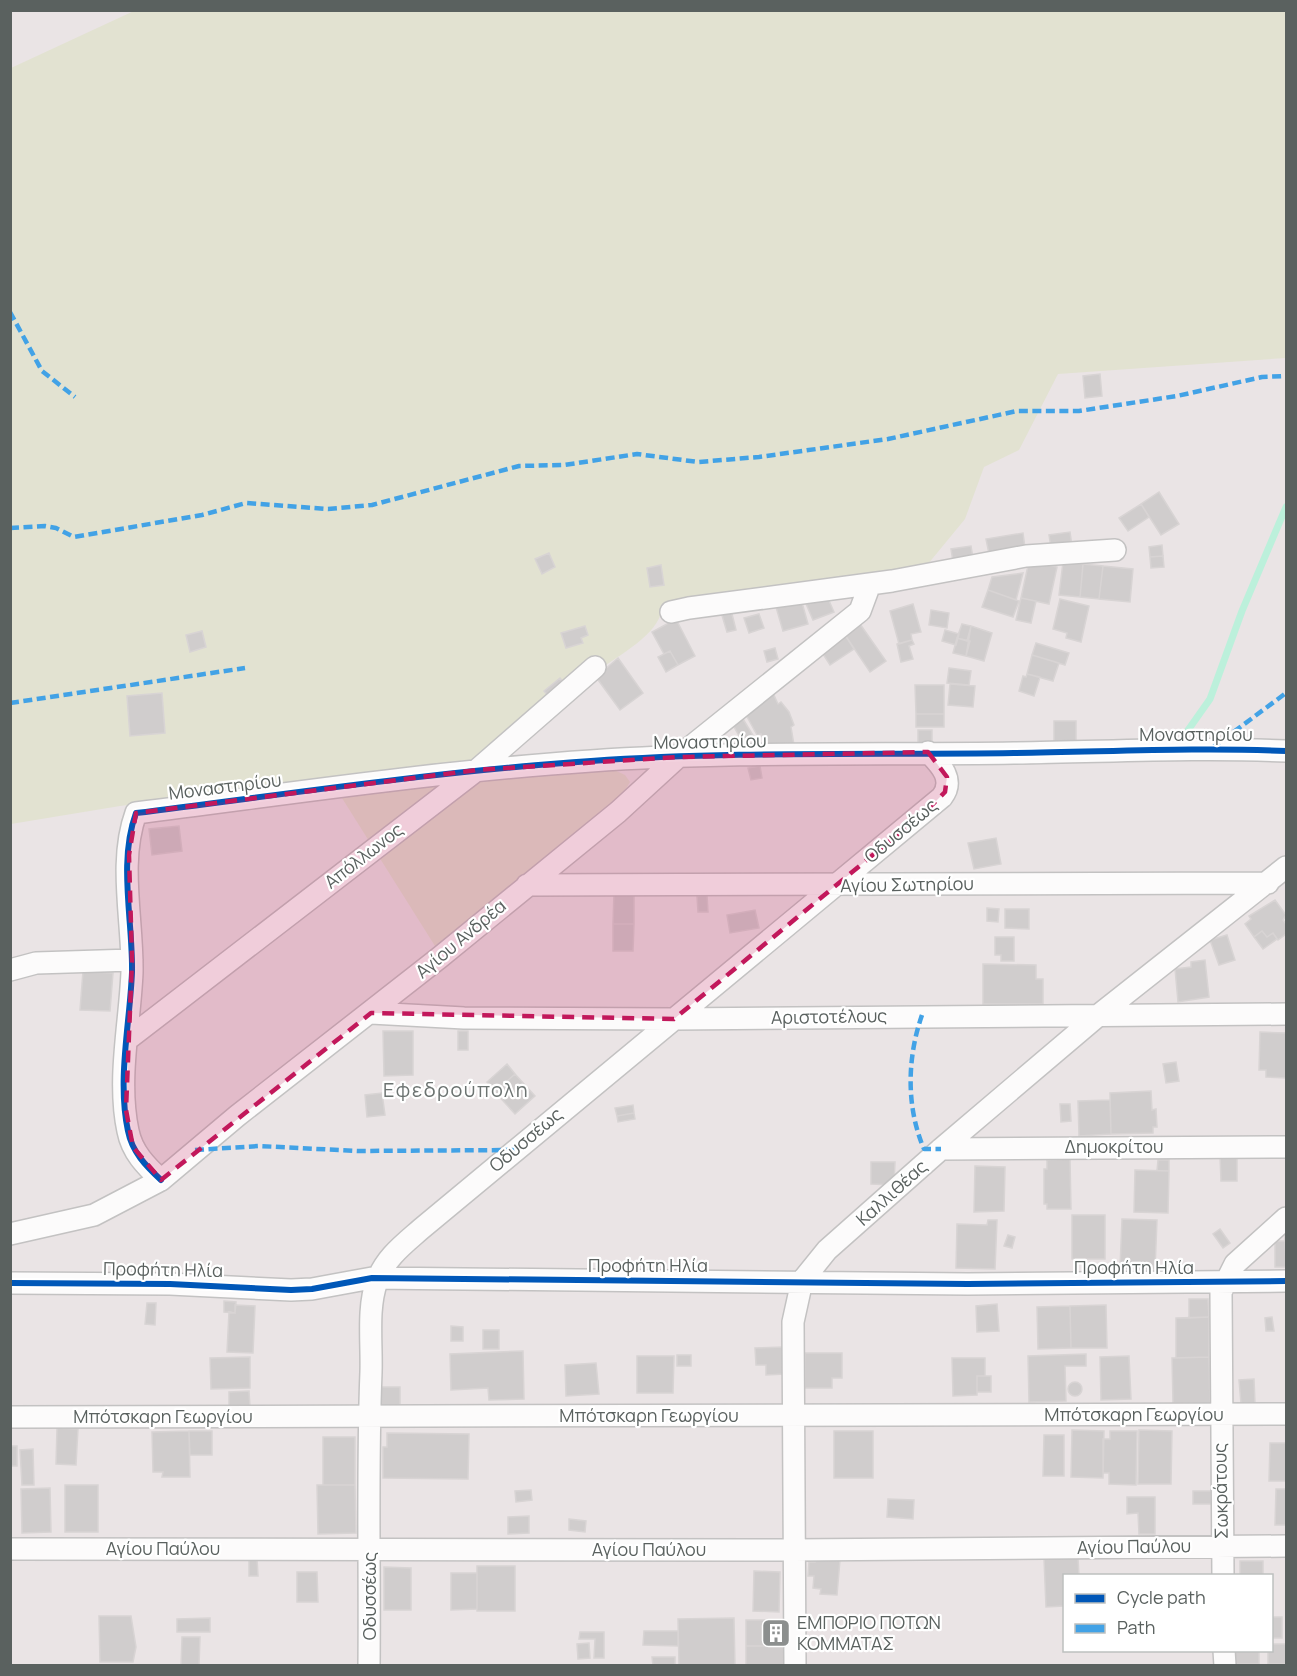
<svg xmlns="http://www.w3.org/2000/svg" width="1297" height="1676" viewBox="0 0 1297 1676" font-family="Manrope,sans-serif">
<style>
.green{fill:#e2e2d1}
.lines{fill:none;stroke-linecap:round;stroke-linejoin:round}
.stream{stroke:#bcf0db;stroke-width:7}
.building{fill:#d0cdcd;stroke:#d8d4d4;stroke-width:1.5}
.minor-casing{stroke:#c3c2c2;stroke-width:24}
.minor{stroke:#fcfbfb;stroke-width:21}
.quiet{stroke:#42a2e6;stroke-width:4.5;stroke-dasharray:9 4.5;stroke-linecap:butt}
.cycleway-casing{stroke:#fff;stroke-width:10}
.cycleway{stroke:#0057b8;stroke-width:6}
.marked{fill:#c2185b;fill-opacity:0.2;stroke:#c2185b;stroke-width:4.5;stroke-dasharray:12 8;stroke-linejoin:round}
.labels{text-anchor:middle;stroke-width:4.5;stroke-linejoin:round;paint-order:stroke}
.street-label{font-size:18px;fill:#5a615f;stroke:#fff}
.poi-label{font-size:18px;fill:#5a615f;stroke:#fff;text-anchor:start}
.neighbourhood-label{font-size:20px;letter-spacing:1.5px;fill:#6c7371;stroke:#fff}
</style>
<rect width="100%" height="100%" fill="#eae4e5"/>
<path class="green" d="M136 10 1286 11V358L1058 374 1019 450 984 467 965 519 928 564 662 609C658 635 619 655 599 670L590 664 511 727 448 781 612 769 625 775 630 782 621 797 582 830 435 946 330 779 120 806 11 824V68Z"/>
<g class="lines">
<path class="stream" d="M1186 733 1210 699 1242 611 1286 507"/>
</g>
<path class="building" d="M1100 374 1102 396 1085 398 1083 376Z
M1159 492 1179 524 1161 535 1141 504Z
M1141 504 1149 517 1128 531 1119 518Z
M1070 532 1072 546 1051 548 1049 535Z
M1023 533 1025 548 989 554 986 539Z
M1162 545 1163 556 1150 557 1149 547Z
M971 546 973 558 953 562 951 549Z
M549 553 555 567 542 574 535 559Z
M1163 556 1164 567 1151 568 1150 557Z
M1029 561 1057 567 1049 604 1021 598Z
M1063 562 1083 564 1080 597 1059 595Z
M1083 564 1103 566 1099 599 1080 597Z
M661 565 664 585 650 587 647 568Z
M1103 566 1133 569 1130 602 1099 599Z
M1023 573 1016 600 988 590 992 577Z
M988 590 1019 601 1013 617 982 607Z
M827 596 834 612 813 620 804 599Z
M1021 598 1036 601 1031 623 1016 620Z
M801 599 808 624 783 631 776 607Z
M1060 599 1089 606 1081 642 1066 638 1067 633 1053 629Z
M913 604 921 632 911 634 912 640 899 644 890 611Z
M731 610 736 630 727 632 721 612Z
M931 610 949 613 947 628 929 625Z
M759 614 764 628 749 633 744 618Z
M676 619 695 656 678 665 670 651 664 654 652 632Z
M860 624 886 661 870 672 845 635Z
M962 624 971 626 967 641 957 638Z
M585 626 588 635 581 638 583 643 566 648 561 633Z
M971 626 992 633 984 661 966 656Z
M945 630 959 634 956 645 942 641Z
M202 631 206 647 190 652 186 635Z
M845 635 854 649 830 665 821 651Z
M957 638 970 641 966 656 953 653Z
M912 640 914 644 909 646 913 659 901 662 897 644Z
M1036 643 1069 653 1065 665 1032 655Z
M775 648 778 659 767 662 764 651Z
M670 651 678 665 666 672 658 657Z
M1032 655 1059 663 1053 681 1027 674Z
M618 658 643 693 620 710 596 677Z
M949 668 971 671 969 685 947 683Z
M1027 674 1040 677 1034 696 1019 691 1023 676 1026 677Z
M560 678 565 685 549 697 544 691Z
M950 684 975 686 973 707 948 705Z
M915 685H944V714H916Z
M162 693 165 733 130 736 127 696Z
M773 693 778 704 781 702 789 712 794 725 791 727 794 745 766 746 761 734 757 735 745 713Z
M916 714H944V727H916Z
M743 719 754 737 743 743 733 725Z
M1054 721H1076V743H1054Z
M918 730H932V743H918Z
M760 766 762 778 751 780 748 768Z
M179 826 182 851 152 855 149 829Z
M996 838 1001 864 974 869 968 843Z
M614 893 634 894V924H613Z
M707 895 708 912H698L697 896Z
M1275 900 1286 915 1283 920 1286 924V934L1278 940 1273 933 1267 937 1262 931 1254 937 1245 924 1251 919 1249 916Z
M987 908 999 909 998 922 987 921Z
M1005 909H1029V929L1005 928Z
M755 910 759 928 730 933 727 915Z
M613 924H634L633 951H613Z
M1262 931 1267 937 1273 933 1277 939 1263 949 1254 937Z
M1227 935 1235 960 1219 965 1210 940Z
M995 937H1014V961H1001V955H995Z
M1205 960 1209 997 1178 1002 1175 969 1191 967V962Z
M983 964 1036 965V979H1043V1004H983Z
M83 971 113 973 110 1011 80 1010Z
M383 1031H413V1075L384 1076Z
M458 1031H468V1050H458Z
M1260 1032 1286 1033V1078L1266 1077V1070H1259Z
M1176 1062 1179 1081 1166 1083 1163 1064Z
M507 1064 515 1074 495 1092 487 1082Z
M515 1074 535 1096 515 1114 495 1092Z
M1151 1091 1152 1110 1156 1109 1157 1127H1153V1133L1111 1134 1110 1093Z
M382 1093 385 1115 367 1117 365 1095Z
M1110 1100 1111 1134 1079 1136 1078 1101Z
M1060 1104H1070L1071 1121 1061 1122Z
M633 1105 634 1113 617 1116 615 1108Z
M634 1113 635 1119 618 1122 617 1116Z
M1220 1156H1237V1181H1221Z
M1070 1159 1071 1209H1047V1204H1044V1169H1047V1160Z
M1158 1160H1169V1171H1157Z
M871 1162H895L894 1185 871 1184Z
M975 1166 1005 1167 1004 1211 974 1212Z
M1135 1170 1169 1171 1168 1213 1134 1212Z
M1072 1215H1105V1259H1072Z
M1122 1219 1157 1220 1155 1270 1120 1268Z
M988 1220H997L995 1269 956 1268 957 1224 987 1225Z
M1220 1229 1230 1243 1223 1248 1213 1234Z
M1285 1232 1286 1267H1275V1241H1285Z
M1008 1235 1015 1237 1012 1248 1004 1246Z
M1189 1299H1208L1209 1317 1189 1318Z
M224 1301 236 1302 235 1313 224 1312Z
M147 1303H156L155 1325 145 1324Z
M997 1304 999 1331 977 1332 976 1306Z
M235 1305 255 1306 253 1353 227 1352 229 1312 235 1313Z
M1106 1305 1107 1348H1071L1070 1306Z
M1070 1306 1071 1348 1038 1349 1037 1307Z
M1209 1317V1357L1176 1358V1318Z
M1272 1317 1274 1331H1266L1265 1318Z
M451 1326 463 1327V1341H451Z
M483 1330H499V1349H483Z
M784 1347 785 1374 766 1375V1365H756L755 1348Z
M523 1351 524 1399 489 1400 488 1388 451 1390 450 1354Z
M805 1353H842V1378H832V1388H805Z
M1086 1354V1366H1065L1066 1401 1029 1402 1028 1356Z
M677 1355H691V1366H677Z
M637 1356H674L673 1393H637Z
M1129 1356 1131 1399 1101 1400 1100 1357Z
M250 1357V1388L211 1389 210 1358Z
M1209 1357 1210 1403H1173L1172 1358Z
M952 1358H985V1376H977V1395L953 1396Z
M596 1363 599 1394 566 1396 565 1365Z
M977 1376H991V1392H977Z
M1254 1379 1255 1403 1241 1404 1239 1380Z
M1068 1389a7 7 0 1 1 14 0a7 7 0 1 1-14 0Z
M378 1387H400V1409H377Z
M249 1391 250 1407 229 1408V1392Z
M57 1428 78 1429 76 1465 56 1464Z
M1072 1430 1104 1431 1103 1478 1071 1477Z
M1139 1430 1172 1431 1171 1484H1138Z
M189 1431H212V1455H190Z
M189 1431 190 1477H162L163 1472H153L152 1432Z
M834 1431H873V1478H834Z
M1110 1431H1137L1136 1485 1109 1484V1473H1103V1439H1110Z
M387 1433 469 1434 468 1479 383 1478V1447H387Z
M1044 1435H1064V1476H1043Z
M323 1437H355V1485H323Z
M1270 1443H1286V1481H1269Z
M10 1446H17V1466H10Z
M33 1449 34 1485H22L20 1450Z
M65 1485H98V1532H65Z
M317 1485H355L356 1533 318 1534Z
M50 1488 51 1532 22 1533 21 1489Z
M1276 1489H1286V1525H1275Z
M531 1490 532 1500 516 1502 515 1491Z
M1193 1491H1211V1504H1193Z
M1127 1497H1155V1534H1139L1138 1513 1127 1514Z
M888 1499 914 1500 913 1519 887 1517Z
M529 1516V1533L508 1534V1517Z
M569 1519 586 1521 585 1532 569 1530Z
M249 1558H257L258 1576H249Z
M1078 1558 1079 1576H1064V1606L1046 1607 1044 1559Z
M815 1559 840 1560 837 1595 820 1594 821 1589 813 1588 814 1576H808L809 1562H815Z
M1240 1561H1263V1576H1240Z
M477 1566H515V1611H477Z
M384 1567 411 1568V1610H384Z
M754 1571 780 1572 779 1612 753 1611Z
M297 1572H317L318 1602H297Z
M451 1573H477V1609L451 1610Z
M99 1616H131L136 1647 133 1662H100Z
M1272 1617H1282V1638H1272Z
M210 1618V1632H177V1619Z
M734 1618 735 1666H679L678 1619Z
M746 1620H768V1646H746Z
M768 1620 785 1621V1666H746V1646H768Z
M644 1631H678V1646L643 1645Z
M580 1632H604V1658H594L595 1639H579Z
M182 1637H200L199 1666H181Z
M589 1643 590 1658 578 1659 577 1644Z
M1272 1644H1286V1664H1268V1650H1272Z
M1234 1650H1259V1664H1234Z
M652 1657H675V1666H653Z"/>
<g class="lines">
<g class="minor-casing">
<path id="minor" d="M671 612 689 608 892 581 1026 556 1115 550
M527 885 1268 883
M10 970 36 963 132 960
M371 1013 464 1018 674 1019 1286 1014
M128 1039 477 770 595 667
M941 1149 1286 1147
M161 1180C146 1166 132 1152 128 1131 117 1080 130 1023 132 972 133 921 118 862 136 813 288 794 439 771 591 761 732 751 873 755 1014 753 1105 752 1195 747 1286 751
M10 1234 94 1215 161 1180 237 1116 439 958 618 812 678 757 860 611 870 584
M10 1283 170 1284 291 1290 312 1289 372 1278 968 1284 1286 1281
M10 1417 1286 1414
M10 1549 794 1550 1286 1546
M1223 1576 1221 1292 1235 1264 1286 1218
M1224 1650 1225 1666
M369 1666C370 1568 367 1470 371 1372 372 1343 367 1308 377 1281 385 1258 404 1244 421 1229L942 797C955 780 941 765 928 752
M795 1666 793 1322 802 1281 827 1250 941 1149 1100 1014 1286 867"/>
</g>
<use href="#minor" class="minor"/>
<path class="quiet" d="M10 312 42 371 75 397
M10 528 45 526 56 528 74 537 202 515 246 503 328 509 372 505 519 466 564 465 637 454 698 462 759 457 888 439 1017 411H1079L1177 396 1262 377 1286 376
M10 703 245 668
M1212 748 1286 693
M922 1015C907 1058 906 1107 924 1149H941
M195 1150 259 1146 358 1151 515 1150"/>
<g class="cycleway-casing">
<path id="cycleway" d="M161 1180C146 1166 132 1152 128 1131 117 1080 130 1023 132 972 133 921 118 862 136 813 288 794 439 771 591 761 732 751 873 755 1014 753 1105 752 1195 747 1286 751
M10 1283 170 1284 291 1290 312 1289 372 1278 968 1284 1286 1281"/>
</g>
<use href="#cycleway" class="cycleway"/>
</g>
<path class="marked" d="M928 752 947 777 945 792 925 812 674 1019 371 1013 161 1180 133 1147 126 1110 132 960 129 855 136 813 477 770 678 757Z"/>
<defs>
<g id="building-square" transform="scale(1.5)"><rect x="-9" y="-9" width="18" height="18" rx="4" fill="#8c8f8e" stroke="#fff"/><path d="M-4-6H4V6H1V3H-1V6H-4ZM-2.5-4.3h1.7v1.8h-1.7ZM.8-4.3h1.7v1.8H.8ZM-2.5-1h1.7V.8h-1.7ZM.8-1h1.7V.8H.8Z" fill="#fff"/></g>
</defs>
<g fill-rule="evenodd">
<use href="#building-square" x="776" y="1633"/>
</g>
<g class="labels">
<g class="street-label">
<text x="1196" y="741">Μοναστηρίου</text>
<text transform="translate(710 742) rotate(-1)" y="6">Μοναστηρίου</text>
<text transform="translate(225 787) rotate(-7)" y="6">Μοναστηρίου</text>
<text transform="translate(901 831) rotate(-40)" y="6">Οδυσσέως</text>
<text transform="translate(364 856) rotate(-38)" y="6">Απόλλωνος</text>
<text transform="translate(907 885) rotate(-1)" y="6">Αγίου Σωτηρίου</text>
<text transform="translate(461 939) rotate(-40)" y="6">Αγίου Ανδρέα</text>
<text transform="translate(829 1017) rotate(-1)" y="6">Αριστοτέλους</text>
<text transform="translate(526 1140) rotate(-40)" y="6">Οδυσσέως</text>
<text x="1114" y="1153">Δημοκρίτου</text>
<text transform="translate(892 1193) rotate(-42)" y="6">Καλλιθέας</text>
<text x="648" y="1272">Προφήτη Ηλία</text>
<text x="1134" y="1274">Προφήτη Ηλία</text>
<text transform="translate(163 1270) rotate(1)" y="6">Προφήτη Ηλία</text>
<text x="1134" y="1421">Μπότσκαρη Γεωργίου</text>
<text x="649" y="1422">Μπότσκαρη Γεωργίου</text>
<text x="163" y="1423">Μπότσκαρη Γεωργίου</text>
<text transform="translate(1221 1491) rotate(-91)" y="6">Σωκράτους</text>
<text transform="translate(1134 1547) rotate(-1)" y="6">Αγίου Παύλου</text>
<text x="163" y="1555">Αγίου Παύλου</text>
<text x="649" y="1556">Αγίου Παύλου</text>
<text transform="translate(370 1596) rotate(-90)" y="6">Οδυσσέως</text>
</g>
<g class="poi-label">
<text x="797" y="1629">ΕΜΠΟΡΙΟ ΠΟΤΩΝ<tspan x="797" dy="21">ΚΟΜΜΑΤΑΣ</tspan></text>
</g>
<g class="neighbourhood-label">
<text x="456" y="1097">Εφεδρούπολη</text>
</g>
</g>
<rect width="1297" height="1676" fill="none" stroke="#5a615f" stroke-width="24"/>
<rect x="1063" y="1574" width="210" height="78" fill="#ffffff" stroke="#bdc0bf" stroke-width="1.5"/>
<rect x="1075" y="1594" width="30" height="9" fill="#0057b8" stroke="#bdc0bf" stroke-width="1.5"/>
<text x="1117" y="1604" font-size="18" fill="#5a615f">Cycle path</text>
<rect x="1075" y="1624" width="30" height="9" fill="#42a2e6" stroke="#bdc0bf" stroke-width="1.5"/>
<text x="1117" y="1634" font-size="18" fill="#5a615f">Path</text>
</svg>
